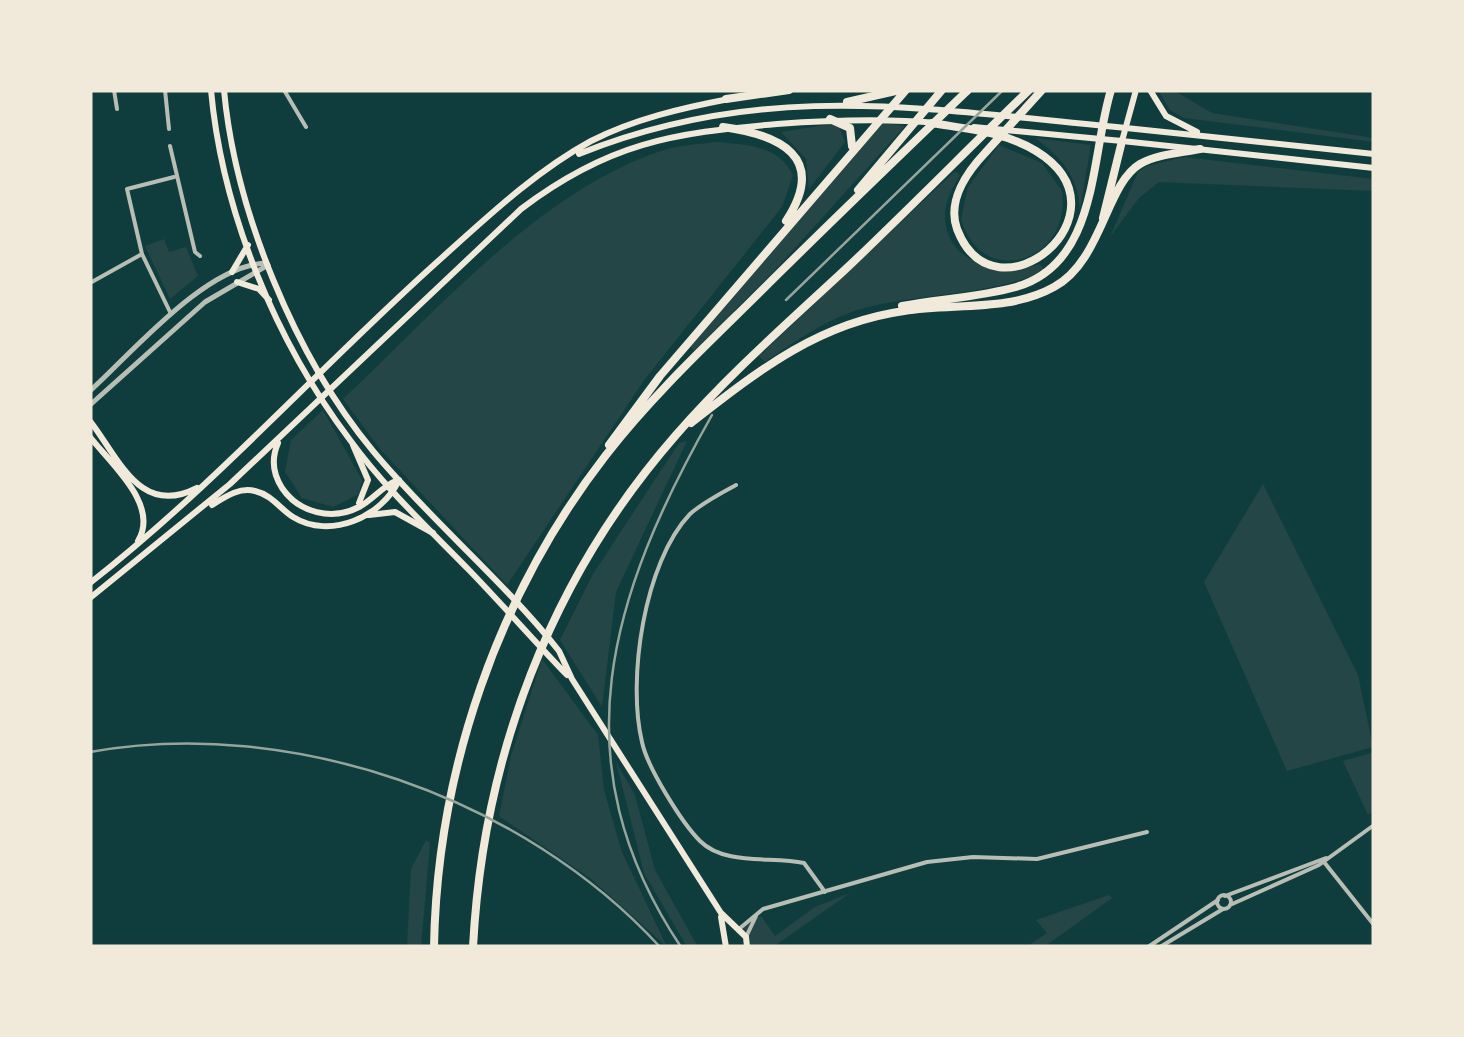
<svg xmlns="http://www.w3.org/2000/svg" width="1464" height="1037" viewBox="0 0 1464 1037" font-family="'Crimson Pro',serif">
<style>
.green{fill:#244646}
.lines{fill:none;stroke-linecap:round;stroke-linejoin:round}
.minor{stroke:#b8beb3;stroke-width:4}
.tertiary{stroke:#b8beb3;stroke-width:5}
.secondary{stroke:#f1e9da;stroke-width:6}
.primary{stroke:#f1e9da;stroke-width:6}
.motorway{stroke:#f1e9da;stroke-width:8}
.rail{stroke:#97a49c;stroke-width:2.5}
</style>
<rect width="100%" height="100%" fill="#0f3d3e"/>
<path class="green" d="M1158 90H1173L1212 113 1374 138V142L1184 118 1170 110Z
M879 122 905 126 777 268 694 351 690 346Z
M831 124 839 127 845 142 809 189 806 159 781 132Z
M1035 138 1091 145 1080 210C1077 175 1062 158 1035 138Z
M717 142C748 145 778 145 793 175L782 207 645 379 507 585 380 449 343 399C436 312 540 190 664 150 680 145 700 144 717 142Z
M999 145 1042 163 1062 191C1072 262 982 291 961 219L968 187Z
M1184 157 1374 179V191L1159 182 1139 198 1110 237 1138 172 1147 166Z
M955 171 960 175C954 186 946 199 945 212 943 265 1001 276 1040 264L1045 271C991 295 925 293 868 307 829 317 797 340 765 362L759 356Z
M164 239 169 252 186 247 198 276 170 299 145 246Z
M323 410 362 480 359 494 333 507 302 498 285 472 291 440Z
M687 441 616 592 602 707 560 640 593 574 679 443Z
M1263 484 1358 675 1373 747 1287 771 1204 582Z
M542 659 598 735 604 790 622 852 667 947 590 878 499 816 511 756Z
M1374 752V811L1368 815 1343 761Z
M616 762 635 795 655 870 698 947H687L644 873Z
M426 840 430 843 421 947H407L411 869Z
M850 893 773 947H751L738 927 761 916 775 936 815 907Z
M1109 895 1112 898 1044 947H1026L1047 933 1036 920Z"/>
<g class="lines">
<path class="minor" d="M114 90 117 109
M165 90 169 129
M284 90 306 127
M170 146 195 252 200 256
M90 283 142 254
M170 312 142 254 127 189 174 177
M736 485C721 493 702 503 690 514 644 562 627 680 642 742 647 767 682 823 700 841 725 866 772 856 804 863L825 892
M1324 862 1374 925
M1217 902a7 7 0 1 1 14 0a7 7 0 1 1-14 0Z
M1225 896 1326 858
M1230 905 1319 865 1374 825
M739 929 763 909 927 862 973 857 1037 859 1147 832
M747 935 756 916
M1148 947 1218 900
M1160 947 1223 909"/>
<path class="tertiary" d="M90 391C133 352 207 264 267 263
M90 405 205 302 268 265"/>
<path class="secondary" d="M211 90C222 212 276 342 350 440 384 487 428 528 468 569 502 604 534 641 567 675
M224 90C235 210 295 357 373 451 431 521 502 579 559 651L572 679 721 913 746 937 747 947
M1136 90 1122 141 1374 168
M1150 90 1166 116 1197 132
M1126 128 1374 154
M232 272 248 245
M237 282 259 289 269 300
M721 917 726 947"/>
<path class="primary" d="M974 127 1122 141
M579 154C767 78 931 110 1126 128
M90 421C120 460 140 517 197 488
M90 437C111 464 160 505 138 541
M278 443C271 459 273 474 282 488 299 513 332 521 359 507 374 499 382 486 398 480
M353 445 368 480 359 503
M212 505C225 497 239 487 255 491 272 495 280 509 293 517 330 540 382 517 399 480
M369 515 395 512 433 533
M90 583C214 486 319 368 436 263 484 220 534 172 591 141 634 119 682 108 729 99
M90 598 230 484 521 209C608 143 672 133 777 124 831 120 882 118 937 123"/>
<path class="motorway" d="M726 99 789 90
M847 102 900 90
M830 119 850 128 852 146
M932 123C967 129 1005 132 1036 151 1136 212 995 328 957 229 947 201 967 172 985 153L1042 90
M723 127C780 135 828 157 786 221
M858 190 942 90
M1103 218 1122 141
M902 306C940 299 980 297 1016 287 1099 263 1090 158 1111 90
M691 423C758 371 818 323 904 311 954 303 1009 312 1054 287 1102 261 1106 184 1140 164 1157 154 1181 153 1200 149
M609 445 660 376 906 90
M434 947C437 771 498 594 606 455 648 401 697 354 746 306 819 233 893 162 968 90
M473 947C483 757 550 579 676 435 729 374 791 320 850 265 911 207 969 148 1029 90"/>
<path class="rail" d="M786 300 1003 90
M90 752C290 716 523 797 660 947
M681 947C557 761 610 595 712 415"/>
</g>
<rect width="1464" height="1037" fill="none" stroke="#f1e9da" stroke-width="185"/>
</svg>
